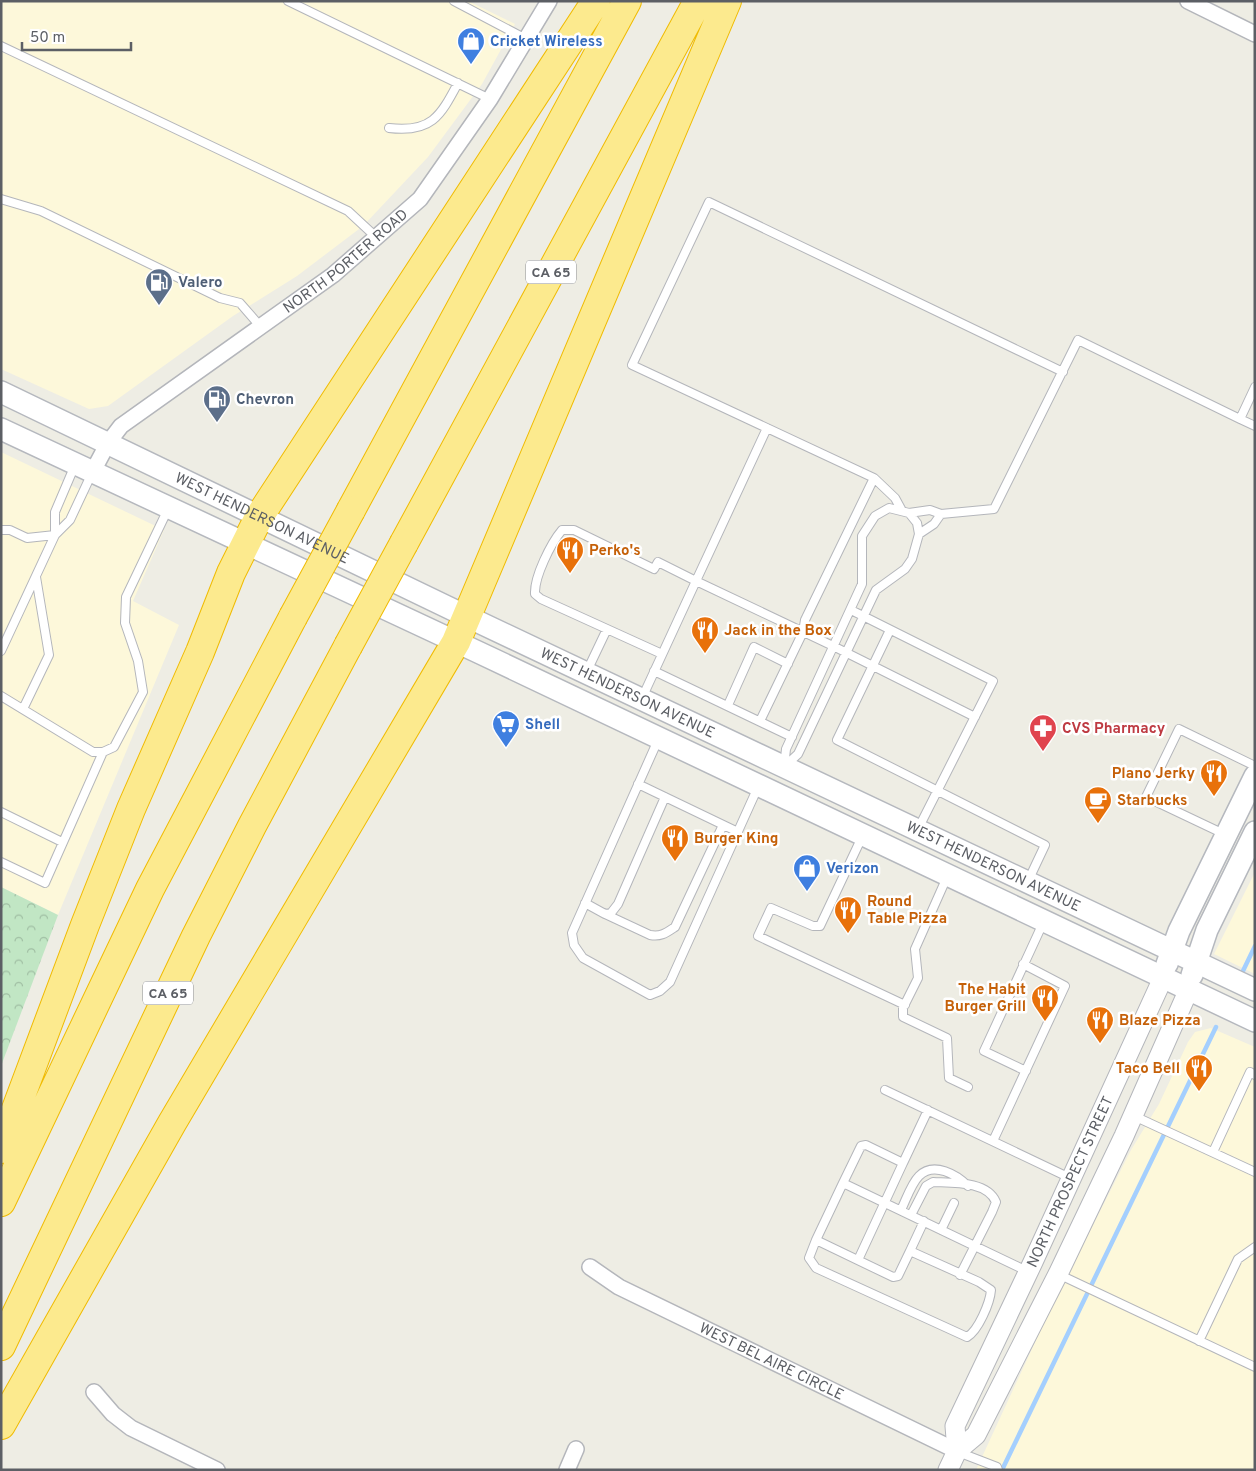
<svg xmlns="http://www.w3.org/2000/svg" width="1256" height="1471" viewBox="0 0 1256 1471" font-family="Overpass,sans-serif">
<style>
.commercial{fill:#fdf8da}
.forest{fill:url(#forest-crowns)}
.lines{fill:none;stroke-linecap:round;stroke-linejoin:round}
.stream{stroke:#a4cffe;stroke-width:4.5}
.service-casing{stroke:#b4b6bb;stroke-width:10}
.minor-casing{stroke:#b4b6bb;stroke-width:18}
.tertiary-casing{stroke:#b4b6bb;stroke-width:21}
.secondary-casing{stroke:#b5b8be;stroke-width:24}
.motorway-casing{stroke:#f0bb02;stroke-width:30}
.service{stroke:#fff;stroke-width:8}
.minor{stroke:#fff;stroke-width:15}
.tertiary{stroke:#fff;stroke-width:19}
.secondary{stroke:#fff;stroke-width:21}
.motorway{stroke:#fcea8e;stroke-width:28}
.motorway-bridge-casing{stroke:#f0bb02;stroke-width:30;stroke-linecap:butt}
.motorway-bridge{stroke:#fcea8e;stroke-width:28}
.labels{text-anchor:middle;stroke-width:5;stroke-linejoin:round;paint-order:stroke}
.shield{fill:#fff;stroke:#8d8f93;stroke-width:1}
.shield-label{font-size:14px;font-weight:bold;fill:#5c5f65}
.shop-label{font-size:15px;font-weight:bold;fill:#366cbe;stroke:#fff;text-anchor:start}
.street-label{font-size:15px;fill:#5c5f65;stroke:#fff}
.service-label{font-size:15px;font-weight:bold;fill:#4e5e75;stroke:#fff;text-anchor:start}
.food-label{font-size:15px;font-weight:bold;fill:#c56008;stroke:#fff;text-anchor:start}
.health-label{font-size:15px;font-weight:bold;fill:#be3a42;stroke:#fff;text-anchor:start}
</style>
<defs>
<pattern id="forest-crowns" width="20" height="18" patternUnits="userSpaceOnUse" patternTransform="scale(1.25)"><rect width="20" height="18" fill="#c1e6c4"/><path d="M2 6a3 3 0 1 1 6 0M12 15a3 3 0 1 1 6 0" fill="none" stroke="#a0bea3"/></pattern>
</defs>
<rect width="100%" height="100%" fill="#eeede4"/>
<path class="commercial" d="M1 1H468L515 24 482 84 428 157 363 226 297 276 233 316 108 406 89 409 1 369Z
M1 452 164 530 133 601 179 625 58 915 1 887Z
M1255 872V974L1214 954Z
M1211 1028 1255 1047V1470H976L1049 1312 1131 1150 1159 1104 1188 1042 1195 1032Z"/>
<path class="forest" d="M1 887 58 915 1 1066Z"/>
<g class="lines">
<path class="stream" d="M1242 973 1255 946
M1002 1470 1216 1027"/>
<g class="service-casing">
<path id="service" d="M288 1 490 99
M454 1 526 39
M1 46 348 211 376 237
M389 128C431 133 440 117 458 83
M1 199 41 211 220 298 240 303 260 326
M1255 387 1240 419 1255 426
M889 508 909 513 917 523 919 534 912 559 905 569 876 590 798 754 784 767 786 749 862 584V536L875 516Z
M901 509 895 498 874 478 632 365 709 202 1063 372
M909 513 930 510 941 514 994 509 1078 340 1240 419
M1 530H10L27 538 55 535
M919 534 934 524 941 514
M55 535V512L75 465
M851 610 993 681 918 829
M890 630 837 740 1045 845 1028 881
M1 651 55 535 70 520 92 473
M662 654 541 599 535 594C534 577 551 543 562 530H574L654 569 658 562 696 581 767 428
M587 671 607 629
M654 671 792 737
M1 696 93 752H103L114 747 143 692 138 661 125 623 126 597 168 509
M642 698 696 581 833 646 975 717
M728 705 754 647 788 664
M23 709 49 655 36 577
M760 721 803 632 805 620 874 478
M658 740 572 933 574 945 583 958 650 995 660 991 670 982 758 787
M638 784 738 832
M1 812 62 842
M1224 834 1146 797 1179 729 1255 766
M862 837 820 926H813L771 908 758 936 905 1005
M1 862 45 883 103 752
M947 877 915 949 918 978 903 1008V1017L947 1038 949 1078 968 1087
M585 903 605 914 611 913 618 904 665 797
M605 914 650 935C661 937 666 933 675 927L723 825
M1026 1071 984 1051 1043 923
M885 1090 1070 1178
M1134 1116 1255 1172
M993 1141 1065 986 1023 964
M1213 1152 1250 1072 1255 1075
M903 1163 928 1110
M843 1183 816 1240 893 1277 898 1276 910 1251
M901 1210C906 1200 911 1184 919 1176 934 1161 957 1175 968 1186
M911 1215 926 1186 933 1182C953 1183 987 1181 996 1202L992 1212 960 1275
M941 1230 954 1203
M816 1240 809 1258 816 1268 967 1337C978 1331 990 1303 991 1290L979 1282 910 1251 924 1221
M858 1260 903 1163 866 1145 861 1146 843 1183 1029 1272
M1058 1274 1255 1367
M1199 1341 1238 1259 1255 1247
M958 1452 997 1467 998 1470"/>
</g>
<g class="minor-casing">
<g id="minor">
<path d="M1188 1 1255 34"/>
<path id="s1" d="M92 473 108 443 121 426 333 275 420 199 490 99 549 1"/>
<path id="s2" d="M590 1267 619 1287 957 1451"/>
<path d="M94 1392 113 1414 131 1428 217 1470"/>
<path d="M567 1470 576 1449"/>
</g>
</g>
<g class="tertiary-casing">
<g id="tertiary">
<path id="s3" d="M957 1451 955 1426 1033 1262 1163 978"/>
<path d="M948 1470 957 1451 976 1435 1058 1274 1124 1136 1189 989"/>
</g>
</g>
<g class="secondary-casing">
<g id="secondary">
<path id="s4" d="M1 392 468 617 1255 990"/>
<path d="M1 429 480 653 1255 1021"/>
<path d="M1167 964 1179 931 1255 776"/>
<path d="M1192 975 1207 930 1255 832"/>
</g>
</g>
<g class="motorway-casing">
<path id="motorway" d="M351 510 627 1
M404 543 698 1
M1 1149 85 925 131 809 200 652 231 573 259 517 596 1
M1 1202 150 889 293 617
M1 1346 196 936 252 826 348 646
M1 1425 172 1123 456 642 727 1"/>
</g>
<use href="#service" class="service"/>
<use href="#minor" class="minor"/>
<use href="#tertiary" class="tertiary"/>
<use href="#secondary" class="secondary"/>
<use href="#motorway" class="motorway"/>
<g class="motorway-bridge-casing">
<path id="motorway-bridge" d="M293 617 351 510
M348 646 404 543"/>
</g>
<use href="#motorway-bridge" class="motorway-bridge"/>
</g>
<defs>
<g id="shop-pin" transform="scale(1.4375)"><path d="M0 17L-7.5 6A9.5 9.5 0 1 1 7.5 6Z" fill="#3f7fe0" stroke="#fff"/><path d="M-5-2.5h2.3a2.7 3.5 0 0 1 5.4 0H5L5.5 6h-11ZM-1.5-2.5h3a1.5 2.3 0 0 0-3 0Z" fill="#fff"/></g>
<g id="fuel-pin" transform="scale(1.4375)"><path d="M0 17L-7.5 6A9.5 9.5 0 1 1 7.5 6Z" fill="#5c6f8a" stroke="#fff"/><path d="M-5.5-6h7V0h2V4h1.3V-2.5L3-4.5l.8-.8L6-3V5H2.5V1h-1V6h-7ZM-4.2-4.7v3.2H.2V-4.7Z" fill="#fff"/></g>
<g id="restaurant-pin" transform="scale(1.4375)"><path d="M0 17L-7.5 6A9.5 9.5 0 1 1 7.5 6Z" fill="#e8710a" stroke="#fff"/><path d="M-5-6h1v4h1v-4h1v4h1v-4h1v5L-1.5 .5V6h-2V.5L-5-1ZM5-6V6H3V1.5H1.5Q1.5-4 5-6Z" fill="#fff"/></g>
<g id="supermarket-pin" transform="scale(1.4375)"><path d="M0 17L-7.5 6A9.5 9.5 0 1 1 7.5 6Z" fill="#3f7fe0" stroke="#fff"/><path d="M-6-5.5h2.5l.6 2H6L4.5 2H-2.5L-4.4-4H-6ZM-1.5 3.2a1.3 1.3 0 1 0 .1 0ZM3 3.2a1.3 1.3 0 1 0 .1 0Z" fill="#fff"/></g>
<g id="pharmacy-pin" transform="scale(1.4375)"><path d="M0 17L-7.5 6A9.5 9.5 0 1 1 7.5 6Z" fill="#e0444e" stroke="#fff"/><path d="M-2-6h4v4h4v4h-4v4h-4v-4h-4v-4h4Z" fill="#fff"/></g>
<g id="cafe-pin" transform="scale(1.4375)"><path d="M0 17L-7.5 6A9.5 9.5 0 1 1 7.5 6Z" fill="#e8710a" stroke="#fff"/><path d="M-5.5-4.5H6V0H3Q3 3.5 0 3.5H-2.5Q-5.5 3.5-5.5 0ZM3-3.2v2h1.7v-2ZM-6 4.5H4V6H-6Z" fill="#fff"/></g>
</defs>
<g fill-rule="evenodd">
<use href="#shop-pin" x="471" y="41"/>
<use href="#fuel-pin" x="159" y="282"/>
<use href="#fuel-pin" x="217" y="399"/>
<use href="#restaurant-pin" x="570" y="550"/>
<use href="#restaurant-pin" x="705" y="630"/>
<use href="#supermarket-pin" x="506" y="724"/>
<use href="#pharmacy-pin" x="1043" y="728"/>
<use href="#restaurant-pin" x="1214" y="773"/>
<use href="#cafe-pin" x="1098" y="800"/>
<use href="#restaurant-pin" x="675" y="838"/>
<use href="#shop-pin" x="807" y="868"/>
<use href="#restaurant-pin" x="848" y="910"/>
<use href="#restaurant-pin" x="1045" y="998"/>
<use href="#restaurant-pin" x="1100" y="1020"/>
<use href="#restaurant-pin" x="1199" y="1068"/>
</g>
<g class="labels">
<g class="shield">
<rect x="526" y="260.5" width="50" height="23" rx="4"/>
<rect x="143" y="981.5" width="50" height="23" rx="4"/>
</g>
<g class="shield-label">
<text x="551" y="277">CA 65</text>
<text x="168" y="998">CA 65</text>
</g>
<g class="shop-label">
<text x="490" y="46">Cricket Wireless</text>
<text x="525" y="729">Shell</text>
<text x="826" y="873">Verizon</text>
</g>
<g class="street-label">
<text dy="5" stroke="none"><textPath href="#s1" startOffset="334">NORTH PORTER ROAD</textPath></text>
<text dy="5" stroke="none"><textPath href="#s4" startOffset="290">WEST HENDERSON AVENUE</textPath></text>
<text dy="5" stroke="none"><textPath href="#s4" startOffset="695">WEST HENDERSON AVENUE</textPath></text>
<text dy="5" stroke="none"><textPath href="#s4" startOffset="1100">WEST HENDERSON AVENUE</textPath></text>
<text dy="5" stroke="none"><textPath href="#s3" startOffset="295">NORTH PROSPECT STREET</textPath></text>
<text dy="5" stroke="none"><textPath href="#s2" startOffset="205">WEST BEL AIRE CIRCLE</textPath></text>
</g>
<g class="service-label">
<text x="178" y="287">Valero</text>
<text x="236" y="404">Chevron</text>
</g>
<g class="food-label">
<text x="589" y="555">Perko's</text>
<text x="724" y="635">Jack in the Box</text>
<text x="1195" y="778" text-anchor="end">Plano Jerky</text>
<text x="1117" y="805">Starbucks</text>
<text x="694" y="843">Burger King</text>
<text x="867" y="906">Round<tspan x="867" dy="17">Table Pizza</tspan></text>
<text x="1026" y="994" text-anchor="end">The Habit<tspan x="1026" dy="17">Burger Grill</tspan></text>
<text x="1119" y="1025">Blaze Pizza</text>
<text x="1180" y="1073" text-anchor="end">Taco Bell</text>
</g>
<g class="health-label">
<text x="1062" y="733">CVS Pharmacy</text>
</g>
</g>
<rect width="1256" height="1471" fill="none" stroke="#5c5f65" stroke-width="5"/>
<path d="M22 42v8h109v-8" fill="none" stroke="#5c5f65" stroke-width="2.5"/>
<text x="30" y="42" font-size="15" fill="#5c5f65" stroke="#ffffff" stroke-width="4" paint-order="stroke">50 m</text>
</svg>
